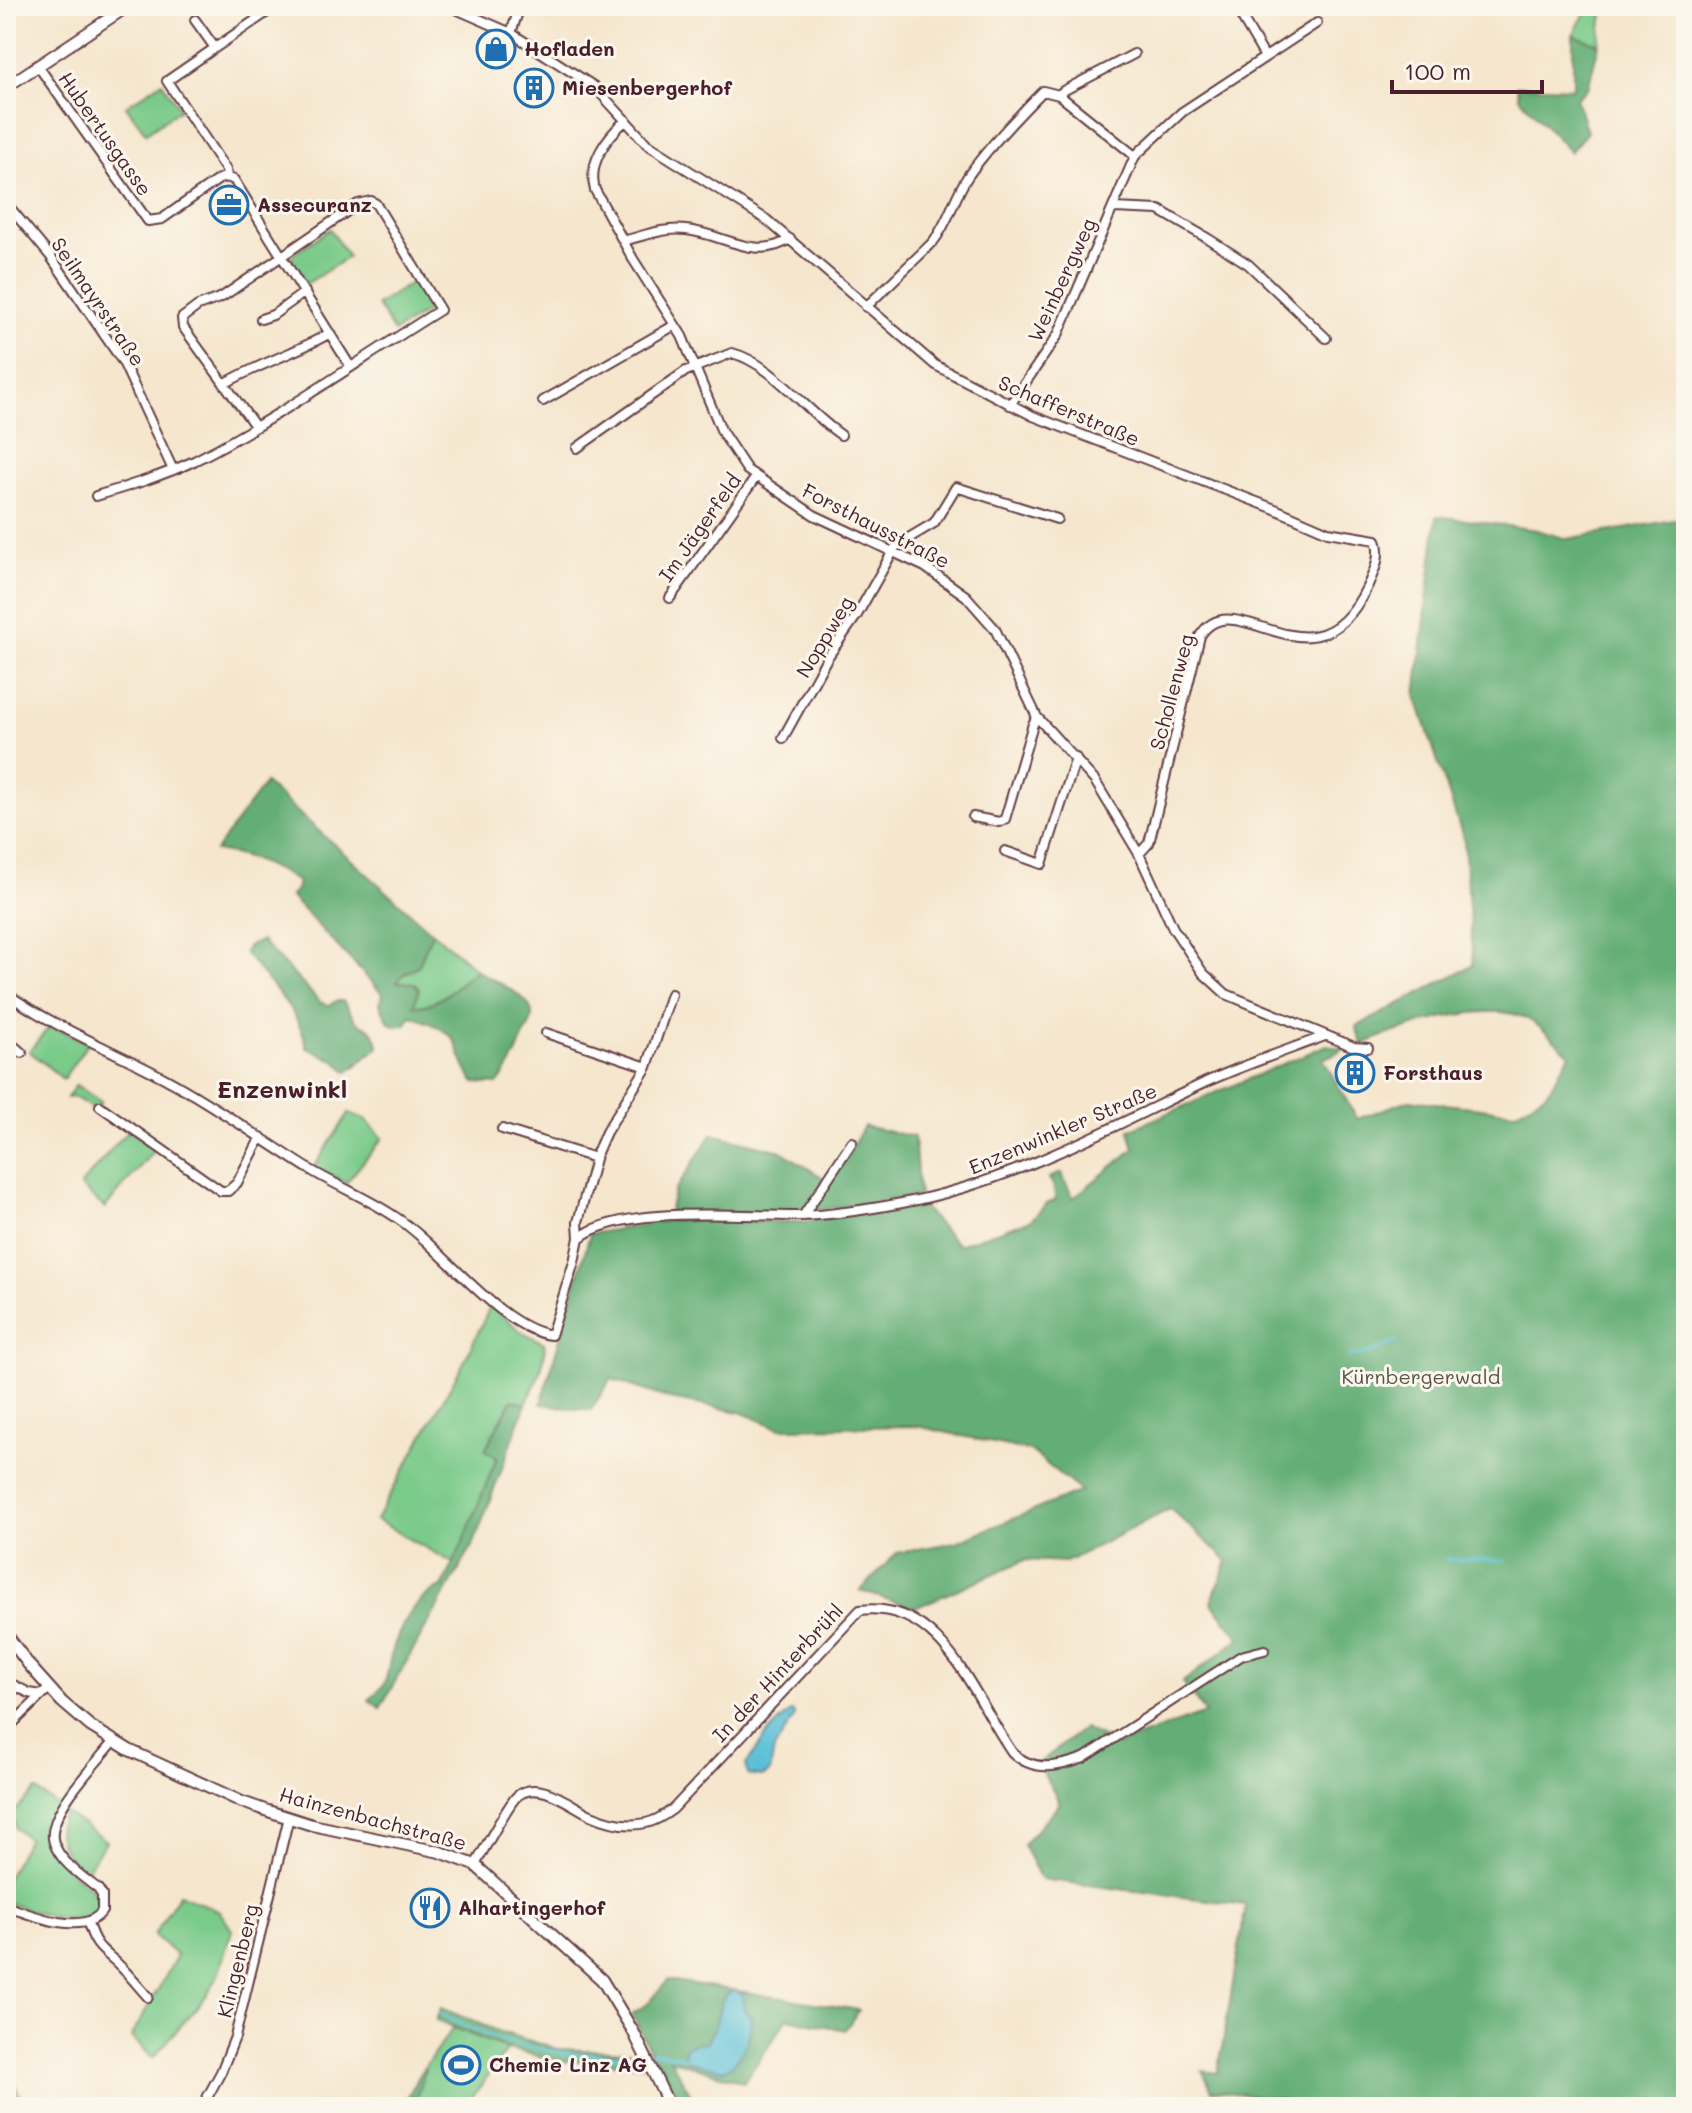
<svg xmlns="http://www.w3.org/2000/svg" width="1692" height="2113" viewBox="0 0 1692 2113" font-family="Mali,sans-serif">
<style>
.green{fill:#7aca8a;stroke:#62745a;stroke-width:2}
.forest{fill:#63ae76;stroke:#566650;stroke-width:2;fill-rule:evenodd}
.water{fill:#58bfd6;stroke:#516f80;stroke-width:2}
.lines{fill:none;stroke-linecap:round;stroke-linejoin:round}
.stream{stroke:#58bfd6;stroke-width:3}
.minor-casing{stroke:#643d43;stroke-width:12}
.tertiary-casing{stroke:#643d43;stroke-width:14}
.minor{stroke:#fff;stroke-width:8}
.tertiary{stroke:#fff;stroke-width:10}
.labels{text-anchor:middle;stroke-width:6;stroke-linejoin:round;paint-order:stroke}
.poi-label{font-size:20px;font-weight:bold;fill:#4a1f2b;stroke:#fbf7ec;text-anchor:start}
.street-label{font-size:20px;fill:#4a1f2b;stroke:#fbf7ec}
.park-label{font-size:20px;fill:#585248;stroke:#fbf7ec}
.quarter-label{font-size:24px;font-weight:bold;fill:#4a1f2b;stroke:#fbf7ec}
</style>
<rect width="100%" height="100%" fill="#fbf7ec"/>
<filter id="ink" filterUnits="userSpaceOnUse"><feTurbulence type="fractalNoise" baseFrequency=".0125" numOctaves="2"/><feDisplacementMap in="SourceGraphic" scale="16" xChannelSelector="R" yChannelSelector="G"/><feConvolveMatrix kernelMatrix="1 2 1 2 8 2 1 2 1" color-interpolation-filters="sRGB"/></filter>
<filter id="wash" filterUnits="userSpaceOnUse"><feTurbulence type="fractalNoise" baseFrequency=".006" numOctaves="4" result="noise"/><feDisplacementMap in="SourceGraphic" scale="32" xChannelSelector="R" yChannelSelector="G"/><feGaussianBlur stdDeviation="1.8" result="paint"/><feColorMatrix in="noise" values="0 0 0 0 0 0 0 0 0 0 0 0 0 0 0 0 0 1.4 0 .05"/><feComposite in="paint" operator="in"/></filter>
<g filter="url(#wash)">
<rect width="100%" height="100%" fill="#f5e6cd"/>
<path class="green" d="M1589 6H1604L1599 44 1573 35Z
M162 82 180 109 146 133 126 106Z
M330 229 348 257 306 284 293 263 292 255Z
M418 279 432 306 429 310 394 332 377 305Z
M432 932 477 970C455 984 441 1007 413 1006L397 983 401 977 419 965Z
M51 1025 88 1043 63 1079 29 1051Z
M76 1085 101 1102 95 1110 74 1097 67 1098Z
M349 1113 365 1119 383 1138 346 1183 314 1167Z
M128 1130 155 1149 105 1208 80 1186Z
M491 1305 519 1330 544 1343C547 1363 534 1386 526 1404L512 1400 485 1449 497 1458C482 1493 472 1530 455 1564L376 1520 463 1364Z
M36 1790 59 1807C31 1847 69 1869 97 1894L99 1909C83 1932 28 1910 6 1902V1879L28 1839 16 1829 11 1815Z
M65 1812 106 1841 85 1873C66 1855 48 1838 65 1812Z
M179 1894 219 1911 232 1930 218 1975 208 1994 153 2058 131 2037 177 1956 154 1935Z
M453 2028 508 2049 467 2104 471 2107H413L425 2071 423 2069Z"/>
<path class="forest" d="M1573 35 1599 44 1588 87 1576 99 1587 132 1570 152 1519 97 1517 86 1573 88Z
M1437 516 1537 530 1567 539 1686 518V2107H1287L1285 2100 1212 2090 1202 2071 1218 2073 1246 1905 1041 1879 1023 1845 1060 1803 1038 1764 1084 1728 1117 1745 1205 1713 1183 1682 1240 1638 1211 1602 1228 1561 1170 1509 1066 1562 1025 1560 915 1608 860 1591 897 1553 956 1542 1081 1491 1030 1451 917 1426 780 1428 740 1412 670 1399 611 1379 591 1410 541 1404 590 1234 671 1220 803 1222 922 1203 927 1212 958 1245 1031 1220 1046 1204 1056 1200 1053 1185 1049 1178 1061 1173 1073 1198 1134 1149 1129 1130 1327 1045 1344 1049 1323 1059 1357 1119 1409 1100 1515 1112 1547 1093 1570 1054C1557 1043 1545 1030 1531 1021 1491 996 1403 1028 1362 1044L1356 1027 1473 965 1464 840 1416 696Z
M265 783 432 932 419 965 405 973 397 982 414 983 419 989 414 1006C441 1008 456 983 477 970 493 982 534 995 532 1017 531 1026 525 1032 522 1040 516 1057 509 1070 497 1084L475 1083C464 1070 462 1057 455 1042 448 1029 424 1020 410 1016L406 1024 398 1026 389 1023 380 1004 383 994 290 896 296 890 298 882C272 865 246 855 215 851Z
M261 941 321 1003 329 1005 336 1001H343L357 1023C371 1027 376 1033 378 1047L348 1072 334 1060 307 1048C300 1009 267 983 244 952L248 946Z
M864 1126 914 1137 919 1196 811 1211 849 1153Z
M712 1134 781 1151 825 1179 802 1213 669 1212 674 1192Z
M512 1400 526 1404 474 1543 380 1708 369 1700C373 1696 379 1691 383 1686 388 1678 388 1665 391 1656 398 1629 415 1597 442 1587 465 1544 478 1502 497 1458L485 1450Z
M668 1980 859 2010 845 2030 788 2018 744 2082 670 2059 697 2105 678 2107 632 2014 650 2002ZM734 1991 742 1994 744 2010 688 2061 695 2043 707 2042C710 2036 714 2030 716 2024 721 2009 717 1998 734 1991Z
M441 2008 497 2031 557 2049 636 2052 642 2065 560 2061 508 2049 436 2020Z
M6 2069 27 2107H6Z
M423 2069 425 2070 413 2107H402Z"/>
<path class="water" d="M790 1712H793L795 1716 774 1749 770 1772 762 1777 748 1775 746 1765 767 1734Z
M734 1990 742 1994 744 2010 751 2017C751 2038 743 2061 723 2070L688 2061 684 2054 686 2047 695 2043 707 2042C710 2036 714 2030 716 2024 721 2009 717 1998 734 1990Z"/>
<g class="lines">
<path class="stream" d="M1349 1356 1372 1353 1396 1341
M1446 1559 1505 1560
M441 2014C488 2041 542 2053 596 2055 611 2055 625 2057 640 2055
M647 2053 655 2052 687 2058"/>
</g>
</g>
<g filter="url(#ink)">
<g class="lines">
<g class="minor-casing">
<path id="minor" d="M449 6 511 33 595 87 647 144 767 220 935 365 1033 416 1275 509 1328 532 1376 540C1382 556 1374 572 1367 587 1314 698 1235 579 1200 636L1149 843 1139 854
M1235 6 1265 57
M195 20 215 48
M511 33 520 6
M38 66 148 221 162 219 219 179 227 177 234 180 350 366
M1059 95 1063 91 1134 54
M626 120C607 137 587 163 595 190L633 259 682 336 722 432 747 470 814 515 925 567 966 596 995 629 1037 717 1095 781 1139 854 1173 928 1203 973 1226 994 1354 1047 1368 1048
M227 177 226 170 167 81 276 6
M6 203 51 257 123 362 173 470
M1114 208 1159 210 1207 238 1248 264 1326 338
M623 241C643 236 665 227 686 230 722 233 755 262 790 239
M866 307 933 242C949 222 954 197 968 176 990 145 1017 117 1043 91L1059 95 1135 156
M261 319 273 315 305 292
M224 384C258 364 296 353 330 333
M543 401 675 325
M1010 405 1058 335 1135 156 1182 112 1317 23
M577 448 686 371 732 353C772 363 806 412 841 435
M96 496C129 486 162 476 194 461 279 418 359 360 440 310L376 204 371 201 358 204 222 297 198 306 182 318 183 327 255 426
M670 598 756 477
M783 738 827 658 857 615 893 551 897 545 934 523 956 487 1057 519
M973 817 999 822 1005 819 1033 724 1037 717
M1005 851 1042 864 1076 758
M6 993C55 1028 113 1050 166 1079 216 1106 261 1139 309 1169 337 1186 367 1198 394 1216 443 1247 498 1327 551 1335L574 1262 579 1238 578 1222 596 1155 606 1132 647 1067 546 1033
M6 1039 22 1053
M647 1067 671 994
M100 1106 221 1191H228L237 1183 261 1137
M502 1129 595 1158
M803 1216 852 1142
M579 1238C622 1204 745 1217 800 1216 833 1215 870 1209 902 1203 1010 1183 1108 1129 1206 1082 1244 1065 1285 1051 1325 1036
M6 1681 29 1693 42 1695
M6 1730 49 1688
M475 1865C483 1852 508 1804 517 1796 539 1778 571 1806 591 1815 607 1822 628 1827 646 1823 656 1821 665 1815 673 1809L860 1610C942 1599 974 1698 1012 1752 1033 1773 1059 1767 1084 1758L1241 1656 1264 1650
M6 1906C30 1915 85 1937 102 1911V1895L98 1889C82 1876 61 1863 54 1843 44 1815 97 1763 113 1742
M88 1923C96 1951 105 1950 122 1968 131 1977 139 1987 148 1997
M202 2107 221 2072 235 2037 289 1817"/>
</g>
<g class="tertiary-casing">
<path id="tertiary" d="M6 87 128 6
M6 1634 29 1665 62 1702 90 1726 129 1750 242 1802 268 1811 312 1825 440 1852 475 1865 602 1980 633 2031 670 2107"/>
</g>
<use href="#minor" class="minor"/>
<use href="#tertiary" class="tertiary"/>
</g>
</g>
<defs>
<g id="shop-ring" transform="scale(2)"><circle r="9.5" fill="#fbf7ec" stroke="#1f6fb2" stroke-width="1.5"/><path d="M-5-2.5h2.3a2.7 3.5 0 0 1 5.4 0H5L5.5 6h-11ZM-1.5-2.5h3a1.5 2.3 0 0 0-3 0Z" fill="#1f6fb2"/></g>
<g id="building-ring" transform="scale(2)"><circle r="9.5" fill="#fbf7ec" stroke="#1f6fb2" stroke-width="1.5"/><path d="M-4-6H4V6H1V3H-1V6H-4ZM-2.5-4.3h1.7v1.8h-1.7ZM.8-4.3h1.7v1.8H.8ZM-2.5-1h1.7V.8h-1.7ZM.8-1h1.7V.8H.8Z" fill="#1f6fb2"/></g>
<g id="office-ring" transform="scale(2)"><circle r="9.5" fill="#fbf7ec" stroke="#1f6fb2" stroke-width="1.5"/><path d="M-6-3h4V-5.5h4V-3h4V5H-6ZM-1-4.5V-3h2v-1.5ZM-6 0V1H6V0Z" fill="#1f6fb2"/></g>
<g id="restaurant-ring" transform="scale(2)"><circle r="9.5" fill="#fbf7ec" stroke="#1f6fb2" stroke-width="1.5"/><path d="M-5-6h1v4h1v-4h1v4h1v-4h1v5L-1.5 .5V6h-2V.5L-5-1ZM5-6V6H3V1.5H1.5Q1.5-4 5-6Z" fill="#1f6fb2"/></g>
<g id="stadium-ring" transform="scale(2)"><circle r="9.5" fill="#fbf7ec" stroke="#1f6fb2" stroke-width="1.5"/><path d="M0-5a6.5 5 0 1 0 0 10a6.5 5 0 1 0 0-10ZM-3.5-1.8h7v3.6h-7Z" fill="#1f6fb2"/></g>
</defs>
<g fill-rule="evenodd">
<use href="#shop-ring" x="496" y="49"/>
<use href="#building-ring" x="534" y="88"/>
<use href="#office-ring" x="229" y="205"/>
<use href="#building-ring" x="1355" y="1073"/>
<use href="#restaurant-ring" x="430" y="1908"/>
<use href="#stadium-ring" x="461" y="2065"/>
</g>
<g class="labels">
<g class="poi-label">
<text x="524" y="56">Hofladen</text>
<text x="562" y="95">Miesenbergerhof</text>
<text x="257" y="212">Assecuranz</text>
<text x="1383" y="1080">Forsthaus</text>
<text x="458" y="1915">Alhartingerhof</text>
<text x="489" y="2072">Chemie Linz AG</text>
</g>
<g class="street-label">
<text transform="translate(105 134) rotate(55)" y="7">Hubertusgasse</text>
<text transform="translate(1062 280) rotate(-65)" y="7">Weinbergweg</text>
<text transform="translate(98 302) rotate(56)" y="7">Seilmayrstraße</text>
<text transform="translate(1069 411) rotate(23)" y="7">Schafferstraße</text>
<text transform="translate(876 526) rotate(27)" y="7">Forsthausstraße</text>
<text transform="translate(700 528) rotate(-55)" y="7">Im Jägerfeld</text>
<text transform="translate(825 637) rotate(-59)" y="7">Noppweg</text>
<text transform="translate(1172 692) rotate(-75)" y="7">Schollenweg</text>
<text transform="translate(1063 1129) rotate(-23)" y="7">Enzenwinkler Straße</text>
<text transform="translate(778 1673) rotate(-47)" y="7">In der Hinterbrühl</text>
<text transform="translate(373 1819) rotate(15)" y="7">Hainzenbachstraße</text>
<text transform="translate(238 1961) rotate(-76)" y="7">Klingenberg</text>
</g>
<g class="park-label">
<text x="1421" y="1384">Kürnbergerwald</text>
</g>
<g class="quarter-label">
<text x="282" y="1098">Enzenwinkl</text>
</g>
</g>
<rect width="1692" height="2113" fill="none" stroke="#fbf7ec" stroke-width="32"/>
<path d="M1392 80v12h150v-12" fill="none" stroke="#4a1f2b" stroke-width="4"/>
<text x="1404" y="80" font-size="24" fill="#4a1f2b" stroke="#fbf7ec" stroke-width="6" paint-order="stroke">100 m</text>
</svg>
